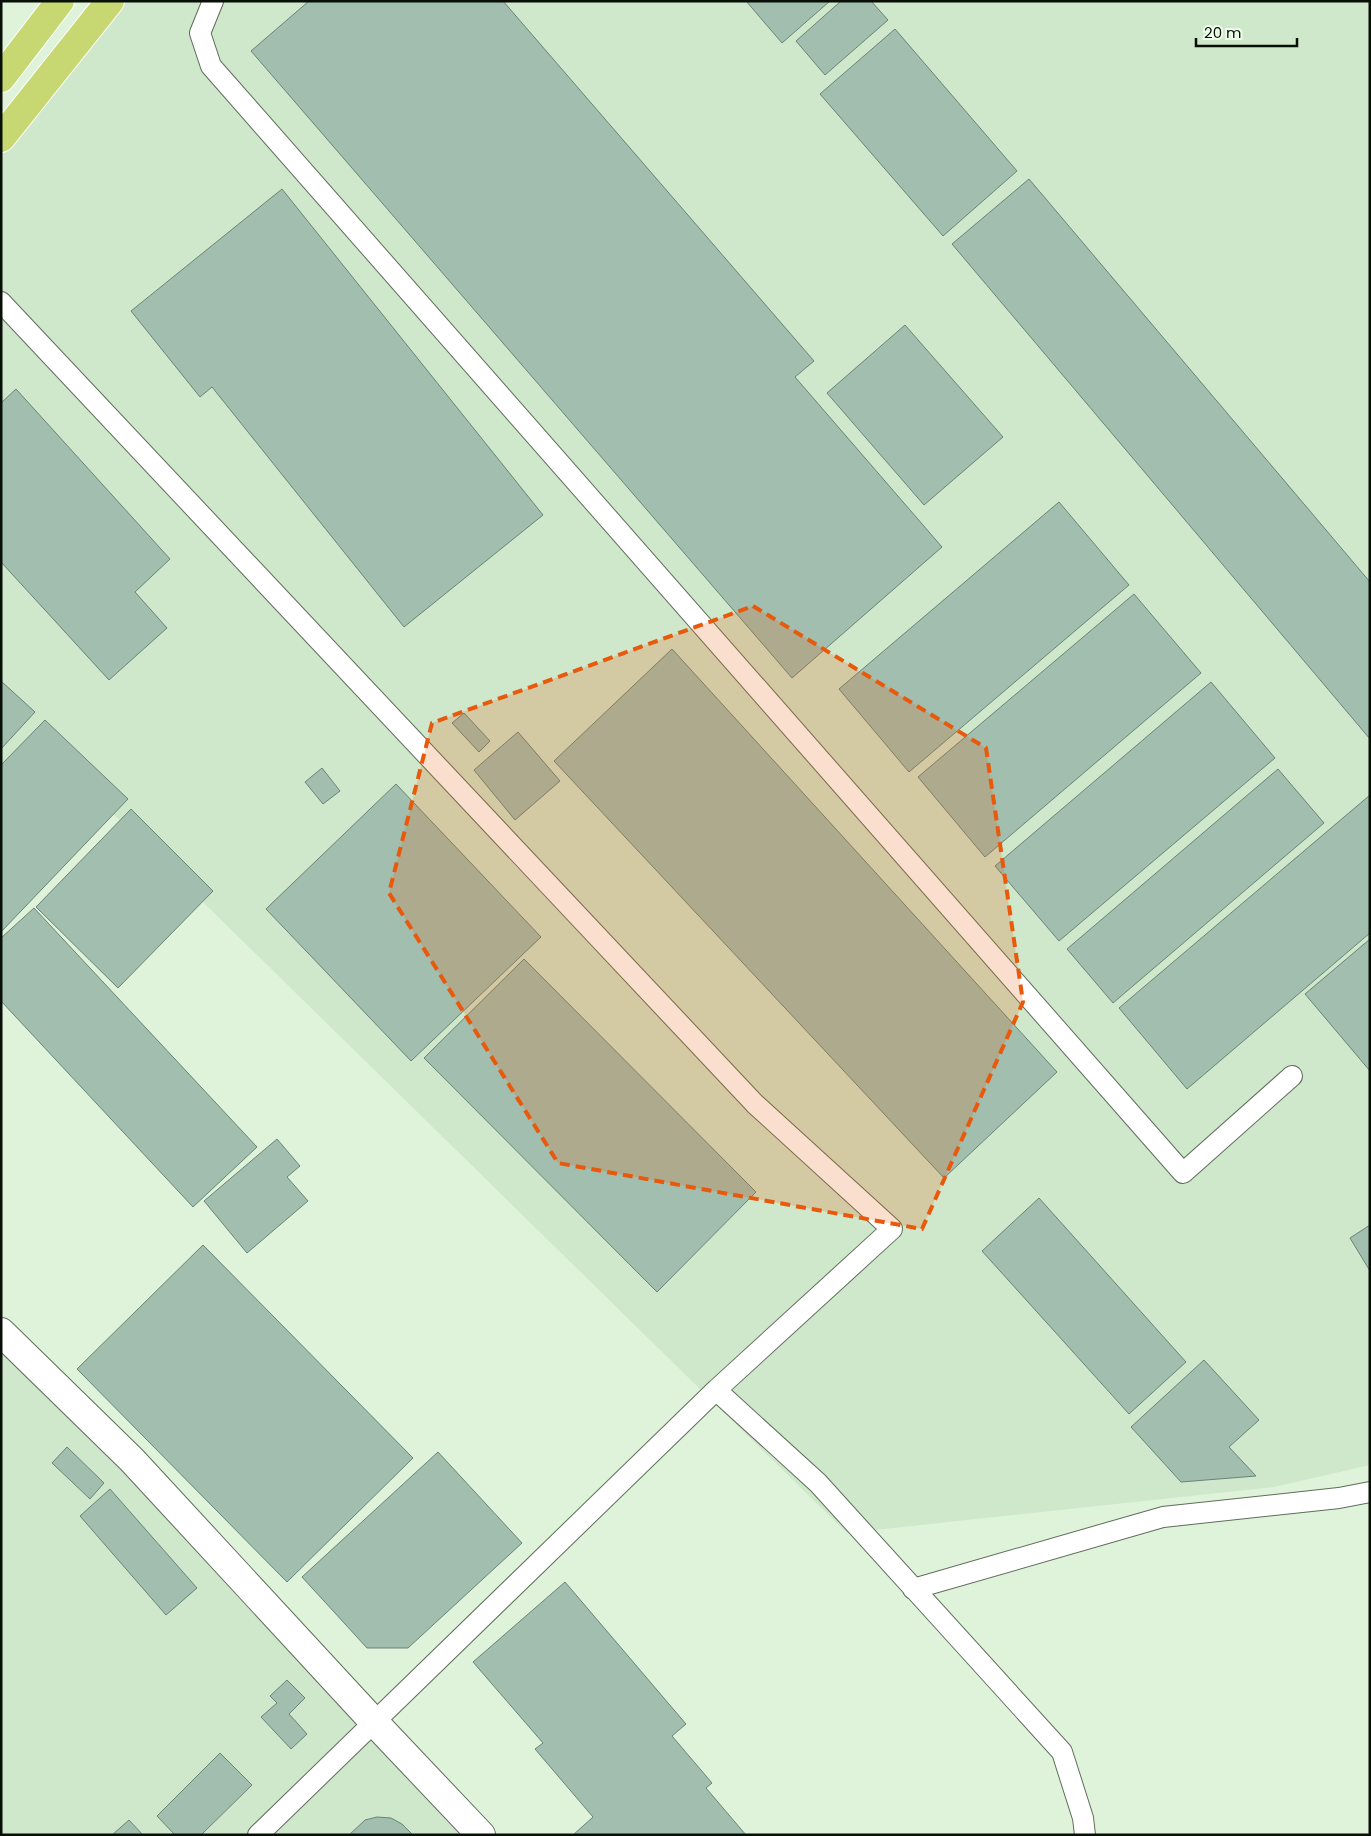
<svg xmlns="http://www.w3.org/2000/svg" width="1371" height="1836" viewBox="0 0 1371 1836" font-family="Poppins,sans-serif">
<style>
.built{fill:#cfe7ca}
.building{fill:#a1beaf;stroke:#698476}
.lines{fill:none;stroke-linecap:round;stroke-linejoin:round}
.service-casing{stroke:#5e6e5a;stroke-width:22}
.minor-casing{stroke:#5e6e5a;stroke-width:30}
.trunk-casing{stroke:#fff;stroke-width:30}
.service{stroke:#fff;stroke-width:20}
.minor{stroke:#fff;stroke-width:28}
.trunk{stroke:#c7d872;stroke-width:28}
.marked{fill:#e8590c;fill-opacity:0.2;stroke:#e8590c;stroke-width:4;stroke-dasharray:10 6;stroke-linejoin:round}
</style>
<rect width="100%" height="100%" fill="#dff3db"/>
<path class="built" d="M104 1H1370V1465L1274 1487 847 1533 60 762 1 833V135Z
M1 1350 138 1487 480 1835H1Z"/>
<path class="building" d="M309 1H503L814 361 795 377 942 547 792 678 251 51Z
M746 1H830L782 43Z
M841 1H871L888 20 825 75 796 41Z
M895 29 1017 171 943 236 820 94Z
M1029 179 1370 582V739L952 244Z
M282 189 543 515 404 627 212 387 200 397 131 311Z
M905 325 1003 437 924 505 827 393Z
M16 389 170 559 135 592 167 628 109 680 1 562V403Z
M1059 502 1129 585 909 772 839 689Z
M1134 594 1201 673 985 857 918 777Z
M672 649 1057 1072 944 1178 554 761Z
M1 681 35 712 1 749Z
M1211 682 1275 758 1059 941 995 866Z
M464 713 490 741 479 752 452 723Z
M45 720 128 799 1 932V765Z
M518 732 560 781 515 820 474 770Z
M322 768 340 791 323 804 305 782Z
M1278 769 1324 823 1113 1003 1067 949Z
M396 784 541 937 411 1061 266 909Z
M1370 795V933L1187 1089 1119 1008Z
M131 809 213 891 118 988 36 907Z
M34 908 257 1147 193 1207 1 1001V938Z
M1370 939V1071L1305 994Z
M524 959 756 1192 657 1292 424 1058Z
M277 1139 300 1166 287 1177 308 1201 247 1253 204 1201Z
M1039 1198 1186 1362 1129 1414 982 1251Z
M1370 1225V1271L1350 1238Z
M203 1245 413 1458 287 1582 77 1369Z
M1204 1360 1259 1420 1229 1447 1256 1476 1181 1482 1131 1427Z
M67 1447 104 1483 90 1499 52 1463Z
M438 1452 522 1543 408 1648H367L302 1577Z
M110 1489 197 1588 166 1615 80 1516Z
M565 1582 686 1724 672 1736 712 1783 706 1788 746 1835H573L593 1817 535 1749 543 1743 473 1662Z
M287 1680 305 1698 289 1714 307 1734 291 1749 261 1717 277 1703 270 1696Z
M220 1753 252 1785 201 1835H175L157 1816Z
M377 1817 391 1818 402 1824 413 1835H349L365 1820Z
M129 1820 143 1835H112Z"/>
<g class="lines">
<g class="service-casing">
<path id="service" d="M213 1 200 33 211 66 1183 1173 1292 1076
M1 302 755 1104 892 1229 716 1390 258 1835
M716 1390 818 1483 1062 1752 1083 1818 1085 1835
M913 1589 1163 1517 1339 1498 1370 1492"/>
</g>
<g class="minor-casing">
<path id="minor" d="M1 1332 132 1460 374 1722 481 1835"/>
</g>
<g class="trunk-casing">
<path id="trunk" d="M1 78 60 1
M1 138 110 1"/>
</g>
<use href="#service" class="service"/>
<use href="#minor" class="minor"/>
<use href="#trunk" class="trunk"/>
</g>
<path class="marked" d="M753 606 986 748 1023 1002 922 1229 558 1163 389 893 432 723Z"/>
<rect width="1371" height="1836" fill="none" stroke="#080f07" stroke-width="5"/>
<path d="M1196 38v8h101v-8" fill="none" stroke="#080f07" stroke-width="2.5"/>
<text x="1204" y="38" font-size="15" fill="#080f07" stroke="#efffec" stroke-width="4" paint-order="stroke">20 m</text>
</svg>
